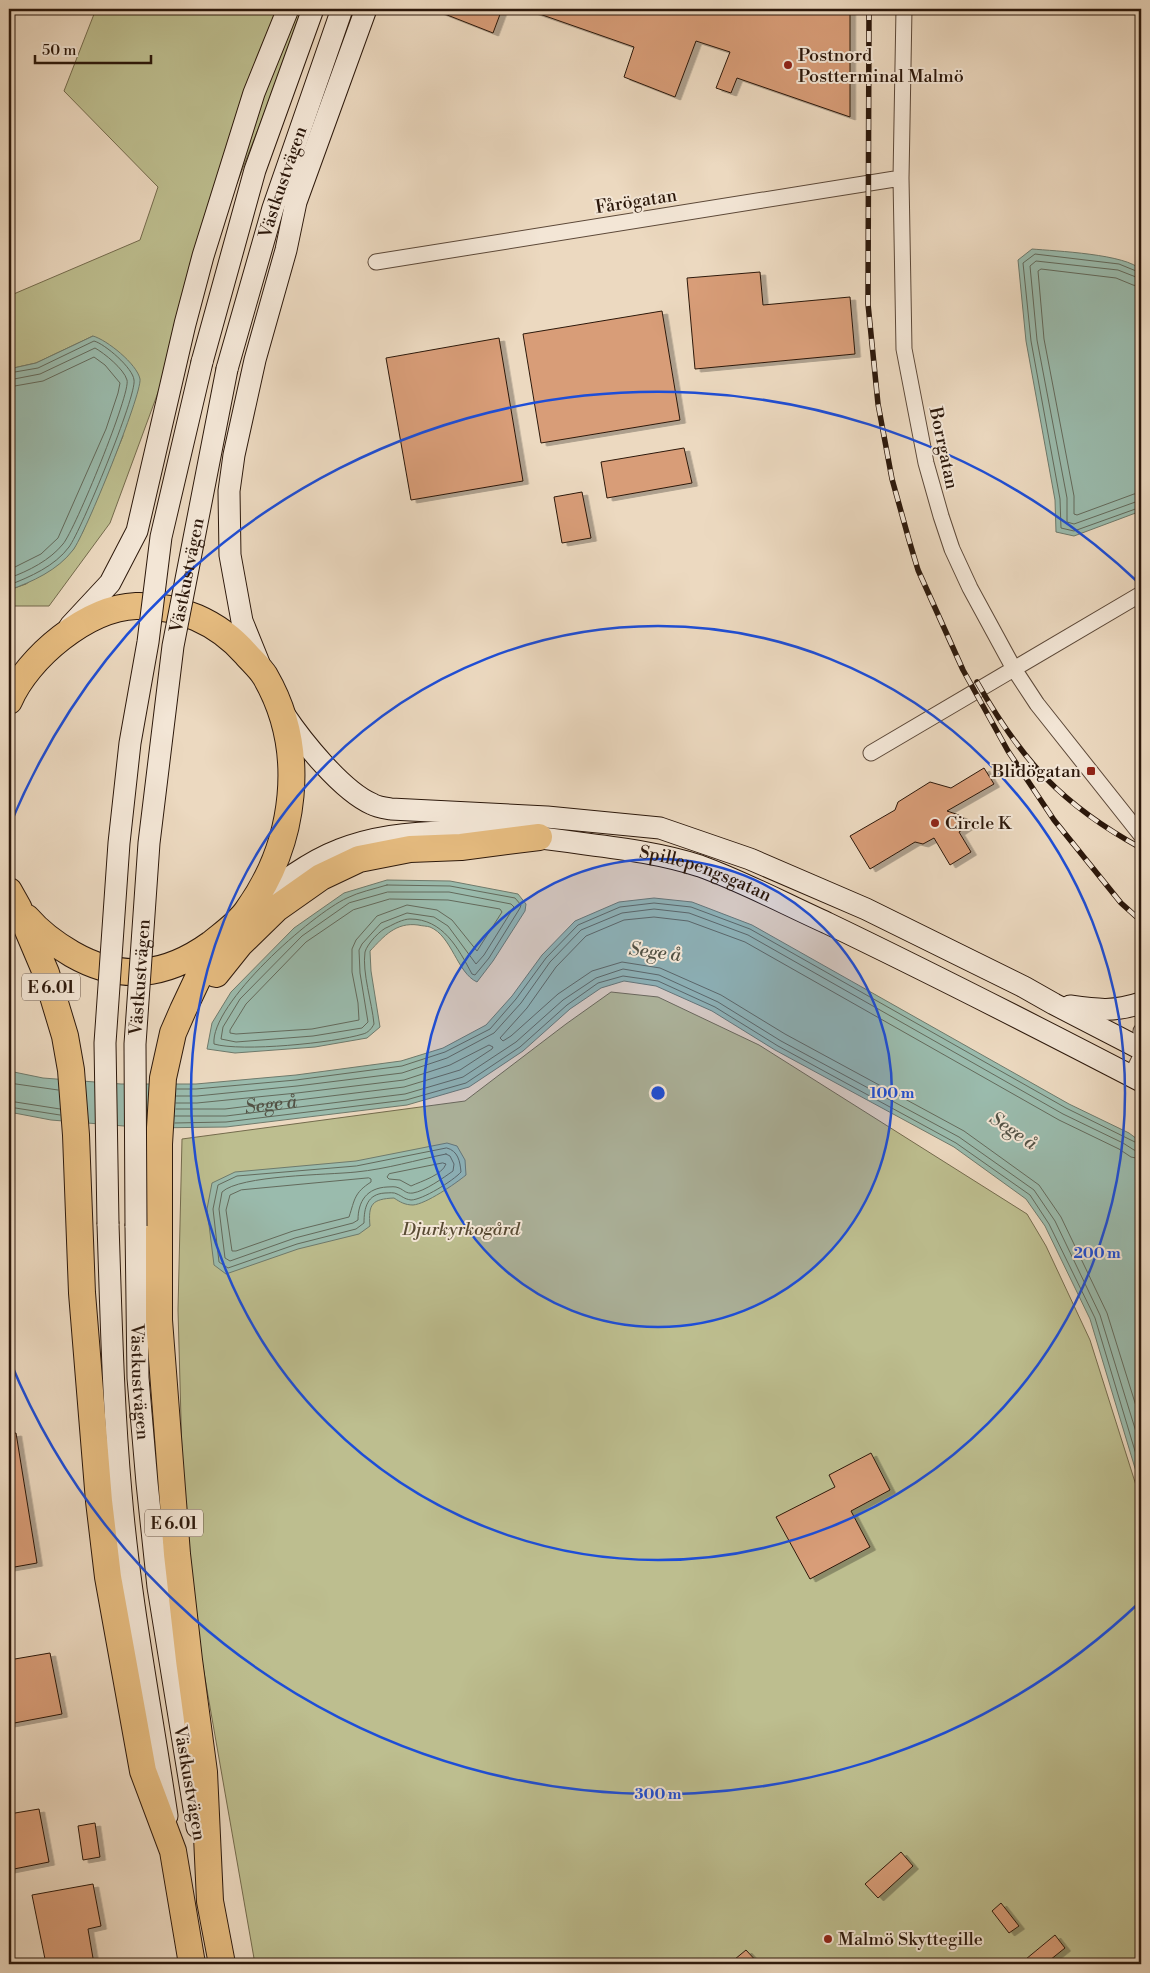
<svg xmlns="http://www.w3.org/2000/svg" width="1150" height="1973" viewBox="0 0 1150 1973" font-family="'Libre Bodoni',serif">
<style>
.green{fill:#bdbe8f;stroke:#746b4d}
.water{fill:#9abbad;stroke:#6e7a6c}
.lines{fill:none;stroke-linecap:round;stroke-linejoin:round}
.shore{stroke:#636a5c;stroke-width:1}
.building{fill:#d89d78;stroke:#2c180b;filter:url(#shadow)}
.street-casing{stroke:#5c4838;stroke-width:17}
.secondary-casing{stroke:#2c180b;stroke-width:23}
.highway-casing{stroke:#2c180b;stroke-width:28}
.street{stroke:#f3e6d6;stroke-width:15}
.secondary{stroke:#f3e6d6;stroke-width:21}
.highway{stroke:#e6bc80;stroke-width:26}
.rail-casing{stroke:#2c180b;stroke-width:5.5}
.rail{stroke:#f3e6d6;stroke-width:4;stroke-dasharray:11;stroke-linecap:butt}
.secondary-bridge-casing{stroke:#2c180b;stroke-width:23;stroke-linecap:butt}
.secondary-bridge{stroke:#f3e6d6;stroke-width:21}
.ring{fill:none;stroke:#1d4ed8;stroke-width:2.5}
.poi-dot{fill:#8f2418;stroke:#f3e6d6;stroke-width:2}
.labels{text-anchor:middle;stroke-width:4;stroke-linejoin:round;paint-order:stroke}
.shield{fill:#f3e6d6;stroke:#685648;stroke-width:1}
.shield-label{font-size:16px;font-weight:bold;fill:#2c180b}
.poi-label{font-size:18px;fill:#2c180b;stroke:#f3e6d6;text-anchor:start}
.street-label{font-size:18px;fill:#2c180b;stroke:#f3e6d6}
.park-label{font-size:18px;font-style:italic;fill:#584a33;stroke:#f3e6d6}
.water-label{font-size:19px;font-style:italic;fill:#525144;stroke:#f3e6d6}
.centre{fill:#1d4ed8;stroke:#f3e6d6;stroke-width:2.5}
.ring-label{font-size:15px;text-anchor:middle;font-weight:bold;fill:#1d4ed8;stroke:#f3e6d6;stroke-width:4;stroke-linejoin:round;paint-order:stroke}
</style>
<defs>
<filter id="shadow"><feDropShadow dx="5.5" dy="3" stdDeviation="0" flood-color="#0004"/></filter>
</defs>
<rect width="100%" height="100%" fill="#ecd9c0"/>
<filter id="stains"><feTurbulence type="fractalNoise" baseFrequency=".004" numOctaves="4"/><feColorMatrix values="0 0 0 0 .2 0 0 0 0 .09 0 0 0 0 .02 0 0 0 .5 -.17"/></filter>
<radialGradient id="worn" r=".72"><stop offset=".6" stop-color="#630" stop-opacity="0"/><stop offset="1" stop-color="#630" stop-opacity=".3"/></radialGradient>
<path class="green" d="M96 9H305L203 270 110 523 49 606H9V590L26 584 73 550 83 531 123 436 93 336 36 363 9 369V296L140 240 158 187 64 91Z
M611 992 658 997 759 1045 1027 1214 1046 1246 1090 1340 1141 1501V1964H255L185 1564 178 1310 182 1139 465 1101 566 1024Z"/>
<path class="water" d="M1032 249C1055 251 1127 254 1141 270V511L1074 536 1056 532 1055 500 1026 341 1018 260Z
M93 336C107 340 137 364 140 379 142 394 85 535 73 550 58 570 32 582 9 590V369L36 363Z
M387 880 450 881 518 894 526 904 525 911 493 961 477 982C457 973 452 936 430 927 427 926 422 926 418 925 396 922 384 936 370 951L371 971 380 1027 367 1038 315 1047 235 1053 207 1049 212 1023 231 992 294 928 344 893Z
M654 898 692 902 752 925 1069 1104 1129 1133 1141 1142V1488L1090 1319 1045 1226 1026 1199 954 1147 775 1050 712 1011 656 986 624 981 601 988 570 1009 523 1051 469 1087 407 1105 226 1127 148 1128 51 1120 9 1112V1071L43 1078 121 1084H196L296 1075 401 1061 443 1048 486 1025 512 996 542 955 575 921 619 902Z
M447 1143 457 1146 465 1160 466 1175C455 1184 426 1204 413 1205 405 1205 400 1202 394 1198 372 1199 368 1204 370 1226L359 1234 298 1249 226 1274 214 1265 207 1209 212 1183 235 1172 356 1161Z"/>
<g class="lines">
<g class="shore">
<path d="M1141 273 1119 264 1035 254 1023 263 1031 341 1060 499 1061 528 1074 531 1141 507"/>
<path d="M1141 279 1118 270 1036 261 1030 266 1037 340 1067 498V522L1074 524 1141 500"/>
<path d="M1141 287 1133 285 1116 278 1041 269 1038 271 1044 339 1074 496V514L1077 515 1134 494 1141 493"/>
<path d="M9 373 38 368 94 341C105 344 133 368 134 380 137 395 81 531 69 547 55 566 30 577 9 585"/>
<path d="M9 380 40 374 95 348C104 353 124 369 127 380 131 393 75 530 63 544 50 560 29 571 9 578"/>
<path d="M9 387 43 381 94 357 105 365 120 383 118 393 106 429 58 538 41 554 9 570"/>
<path d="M387 885 450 886 515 898 521 905 520 908 489 958 475 975 472 974C458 948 443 919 410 919 403 919 394 924 388 927 381 929 367 944 365 952 362 973 372 1002 374 1024 372 1028 368 1033 363 1034 334 1043 241 1052 214 1044 210 1004 312 914 347 898 359 892 374 889 387 885Z"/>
<path d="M388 892H449L511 904 514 907 484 955 476 964 448 926 434 917 407 913 381 923 362 944 359 950 360 973 368 1022 362 1028 313 1036 236 1042 221 1039 223 1027 240 999 302 936 349 903Z"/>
<path d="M390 899 448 900 500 909 502 912 477 951 452 920 437 910 407 905 377 916 356 940 352 949V972L358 1003 359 1020 312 1029 236 1034 230 1033V1030L246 1004 306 942 353 910Z"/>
<path d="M9 1083 58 1090"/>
<path d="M177 1089H196L296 1080 402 1066 445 1052 490 1029 516 999 546 958 578 925 620 907 654 903 691 907 750 929 1066 1108 1141 1145"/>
<path d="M176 1096H197L297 1086 402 1073 447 1058 494 1033 521 1003 550 962 581 930 622 913 654 909 689 913 748 935 1063 1114 1123 1143 1134 1150 1141 1152"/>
<path d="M9 1101 60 1109"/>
<path d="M9 1107 60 1115"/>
<path id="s1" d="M176 1109H225L404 1087 460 1070 492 1049 493 1047 489 1045 450 1065 404 1080 297 1093 197 1103H176"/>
<path d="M175 1116H226L405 1094 463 1077 516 1042 563 1000 596 978 623 969 659 975 718 1002 781 1041 959 1137 1034 1190 1055 1221 1100 1315 1141 1448"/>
<path d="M175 1123 226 1122 406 1100 466 1083 520 1047 567 1005 598 983 623 976 658 981 715 1007 778 1046 956 1143 1030 1195 1049 1224 1095 1318 1141 1471"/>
<path d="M447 1148C458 1151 460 1161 461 1172 453 1181 422 1200 411 1200 404 1199 402 1196 397 1194 394 1192 389 1193 385 1193 367 1194 364 1208 364 1223L356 1229 297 1244 228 1268 219 1262 213 1209 218 1185 237 1176 356 1166Z"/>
<path d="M446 1154 450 1156 454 1164 453 1171C443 1178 425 1191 413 1193 406 1194 404 1190 399 1188 395 1186 391 1187 387 1187 367 1188 358 1201 358 1220L353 1223 295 1238 230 1261 225 1258 219 1209 222 1192C240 1175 328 1175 356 1172 387 1169 416 1160 446 1154Z"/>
<path d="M1141 1159 1131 1157 1119 1149 1059 1120 745 942 688 921 654 917 624 920 586 936 556 967 527 1008 500 1038 503 1041 511 1036 558 994 592 971 622 962 660 968 721 995 785 1034 964 1131 1039 1185 1061 1217 1107 1313 1141 1422"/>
<path d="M443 1163 446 1164C442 1175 422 1181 411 1186L400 1180 389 1179 387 1177 389 1174Z"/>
<path d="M369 1178 371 1179V1182C354 1193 355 1199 349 1217L293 1231 236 1251H232L226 1210 230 1195 241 1190Z"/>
</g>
</g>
<path class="building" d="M432 9H502L493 33Z
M531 9H850V117L737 78 731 93 716 88 730 52 696 41 675 97 624 77 634 47 531 11Z
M760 272 763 305 850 297 855 354 695 369 687 278Z
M662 311 680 420 541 443 523 334Z
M499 338 523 481 411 500 386 358Z
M684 448 692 483 607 498 601 462Z
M582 492 591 538 562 543 554 497Z
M984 768 994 784 947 811 962 816 968 826 959 832 971 852 950 865 934 838 923 844 915 842 870 869 850 836 895 810 898 802 930 782 951 788Z
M16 1433 37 1563 9 1568V1434Z
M871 1453 890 1490 851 1511 870 1547 810 1579 776 1517 835 1487 829 1475Z
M50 1653 62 1714 9 1724V1660Z
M39 1809 49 1862 9 1870V1814Z
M95 1823 100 1857 83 1860 78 1826Z
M901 1852 913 1866 878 1898 865 1884Z
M93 1884 101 1926 88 1929 94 1964H46L32 1895Z
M1001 1903 1019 1926 1009 1933 992 1911Z
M1055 1935 1065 1948 1045 1964H1020Z
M746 1950 759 1964H729Z"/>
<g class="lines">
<g class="street-casing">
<path id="street" d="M904 9 901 178 904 349 926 463 941 516 952 549 970 588 1014 669 1037 704 1141 835
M376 262 901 178
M871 753 1141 594
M1141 1031V1036
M1131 1076 1141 1056"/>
</g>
<g class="secondary-casing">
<g id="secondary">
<path d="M202 362 255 170 313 9"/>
<path id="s2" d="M227 369 273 208 342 9"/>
<path d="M70 626 110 583 137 531 185 324 203 256 254 93 288 9"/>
<path d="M259 663 242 621 230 555 229 491 234 455 255 360 286 250 296 202 366 9"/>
<path d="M284 714C302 741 342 791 372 804 377 807 385 808 391 809L547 817 660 828 750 859 866 909 1024 987 1054 1004 1141 1049"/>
<path id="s3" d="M254 905C277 885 310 861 339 850 410 821 511 833 586 844 625 849 663 854 700 866 744 882 785 904 827 923 933 974 1037 1027 1141 1081"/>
<path d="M1070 1006C1098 1010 1114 1012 1141 1003"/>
<path d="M108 1224C111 1314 113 1404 121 1493 130 1601 151 1708 167 1816"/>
<path id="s4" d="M136 1226 138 1378 147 1483 158 1587 197 1827"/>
</g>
</g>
<g class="highway-casing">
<path id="highway" d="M9 701C28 657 87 608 136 606 179 605 218 622 246 654 252 661 260 668 265 676 308 750 296 843 247 911 238 924 223 934 211 944 165 977 121 982 72 954 55 944 39 932 27 918
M9 891 18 907 46 973 65 1036 71 1070 76 1135 82 1293 99 1501 108 1577 143 1771 173 1851 192 1964
M216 974 240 944 277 908 321 877 359 859 410 849 461 847 539 837
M222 1964 210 1901 204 1772 189 1660 177 1554 159 1320V1144L163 1078 173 1033 183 1010 207 959 225 933"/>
</g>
<use href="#street" class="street"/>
<use href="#secondary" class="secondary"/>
<use href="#highway" class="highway"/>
<g class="rail-casing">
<path id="rail" d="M869 9 868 304 878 404 892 479 909 540 918 570 963 670 1008 751 1054 820 1121 903 1141 921
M977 682C1021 760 1062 805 1141 848"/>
</g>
<use href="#rail" class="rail"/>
<g class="secondary-bridge-casing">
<g id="secondary-bridge">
<path d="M108 1224 105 1043 119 843 130 743 148 642 161 537 202 362"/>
<path id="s5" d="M136 1226 135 1044 149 843 173 646 227 369"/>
</g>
</g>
<use href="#secondary-bridge" class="secondary-bridge"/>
</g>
<circle cx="658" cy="1093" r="234" fill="#1d4ed8" fill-opacity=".12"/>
<g class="ring">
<circle cx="658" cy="1093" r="234"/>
<circle cx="658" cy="1093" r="467"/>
<path d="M1141 1601A701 701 0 0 1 10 1361M10 825A701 701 0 0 1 1141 585"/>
</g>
<g class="poi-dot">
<circle cx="788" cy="65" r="5"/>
<rect x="1086" y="766" width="10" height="10" rx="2.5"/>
<circle cx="935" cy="823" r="5"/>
<circle cx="828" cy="1939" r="5"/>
</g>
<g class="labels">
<g class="shield">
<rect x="22" y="973.5" width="58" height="27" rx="4"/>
<rect x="145" y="1509.5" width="58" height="27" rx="4"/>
</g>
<g class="shield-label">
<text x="51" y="993">E 6.01</text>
<text x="174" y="1529">E 6.01</text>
</g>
<g class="poi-label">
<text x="798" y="61">Postnord<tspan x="798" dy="21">Postterminal Malmö</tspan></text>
<text x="1081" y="777" text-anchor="end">Blidögatan</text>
<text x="945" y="829">Circle K</text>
<text x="838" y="1945">Malmö Skyttegille</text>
</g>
<g class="street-label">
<text dy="6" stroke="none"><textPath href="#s2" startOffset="195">Västkustvägen</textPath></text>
<text transform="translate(636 201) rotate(-9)" y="6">Fårögatan</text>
<text transform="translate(944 448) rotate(78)" y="6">Borrgatan</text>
<text dy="6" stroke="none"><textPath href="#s5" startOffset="654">Västkustvägen</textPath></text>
<text dy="6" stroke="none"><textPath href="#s3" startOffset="475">Spillepengsgatan</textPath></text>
<text dy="6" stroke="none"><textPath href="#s5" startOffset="249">Västkustvägen</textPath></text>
<text dy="6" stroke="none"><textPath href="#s4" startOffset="156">Västkustvägen</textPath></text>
<text transform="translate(190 1783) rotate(80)" y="6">Västkustvägen</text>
</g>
<g class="park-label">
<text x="461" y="1235">Djurkyrkogård</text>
</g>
<g class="water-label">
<text transform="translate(655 951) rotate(7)" y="7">Sege å</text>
<text dy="7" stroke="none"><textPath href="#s1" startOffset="95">Sege å</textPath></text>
<text transform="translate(1014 1130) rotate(34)" y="7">Sege å</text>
</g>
</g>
<circle cx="658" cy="1093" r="8" class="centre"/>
<g class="ring-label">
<text x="892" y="1098">100 m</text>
<text x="1097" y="1258">200 m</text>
<text x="658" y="1799">300 m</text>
</g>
<rect width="1150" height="1973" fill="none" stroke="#ecd9c0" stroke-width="30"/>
<rect x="10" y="10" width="1130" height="1953" fill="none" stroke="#2c180b" stroke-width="2.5"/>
<rect x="15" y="15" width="1120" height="1943" fill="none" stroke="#2c180b"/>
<path d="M35 55v8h116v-8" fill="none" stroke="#2c180b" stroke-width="2.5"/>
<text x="42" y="55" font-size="15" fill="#2c180b" stroke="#f3e6d6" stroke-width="4" paint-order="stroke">50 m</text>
<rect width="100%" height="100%" filter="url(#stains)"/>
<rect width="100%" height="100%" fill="url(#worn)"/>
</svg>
